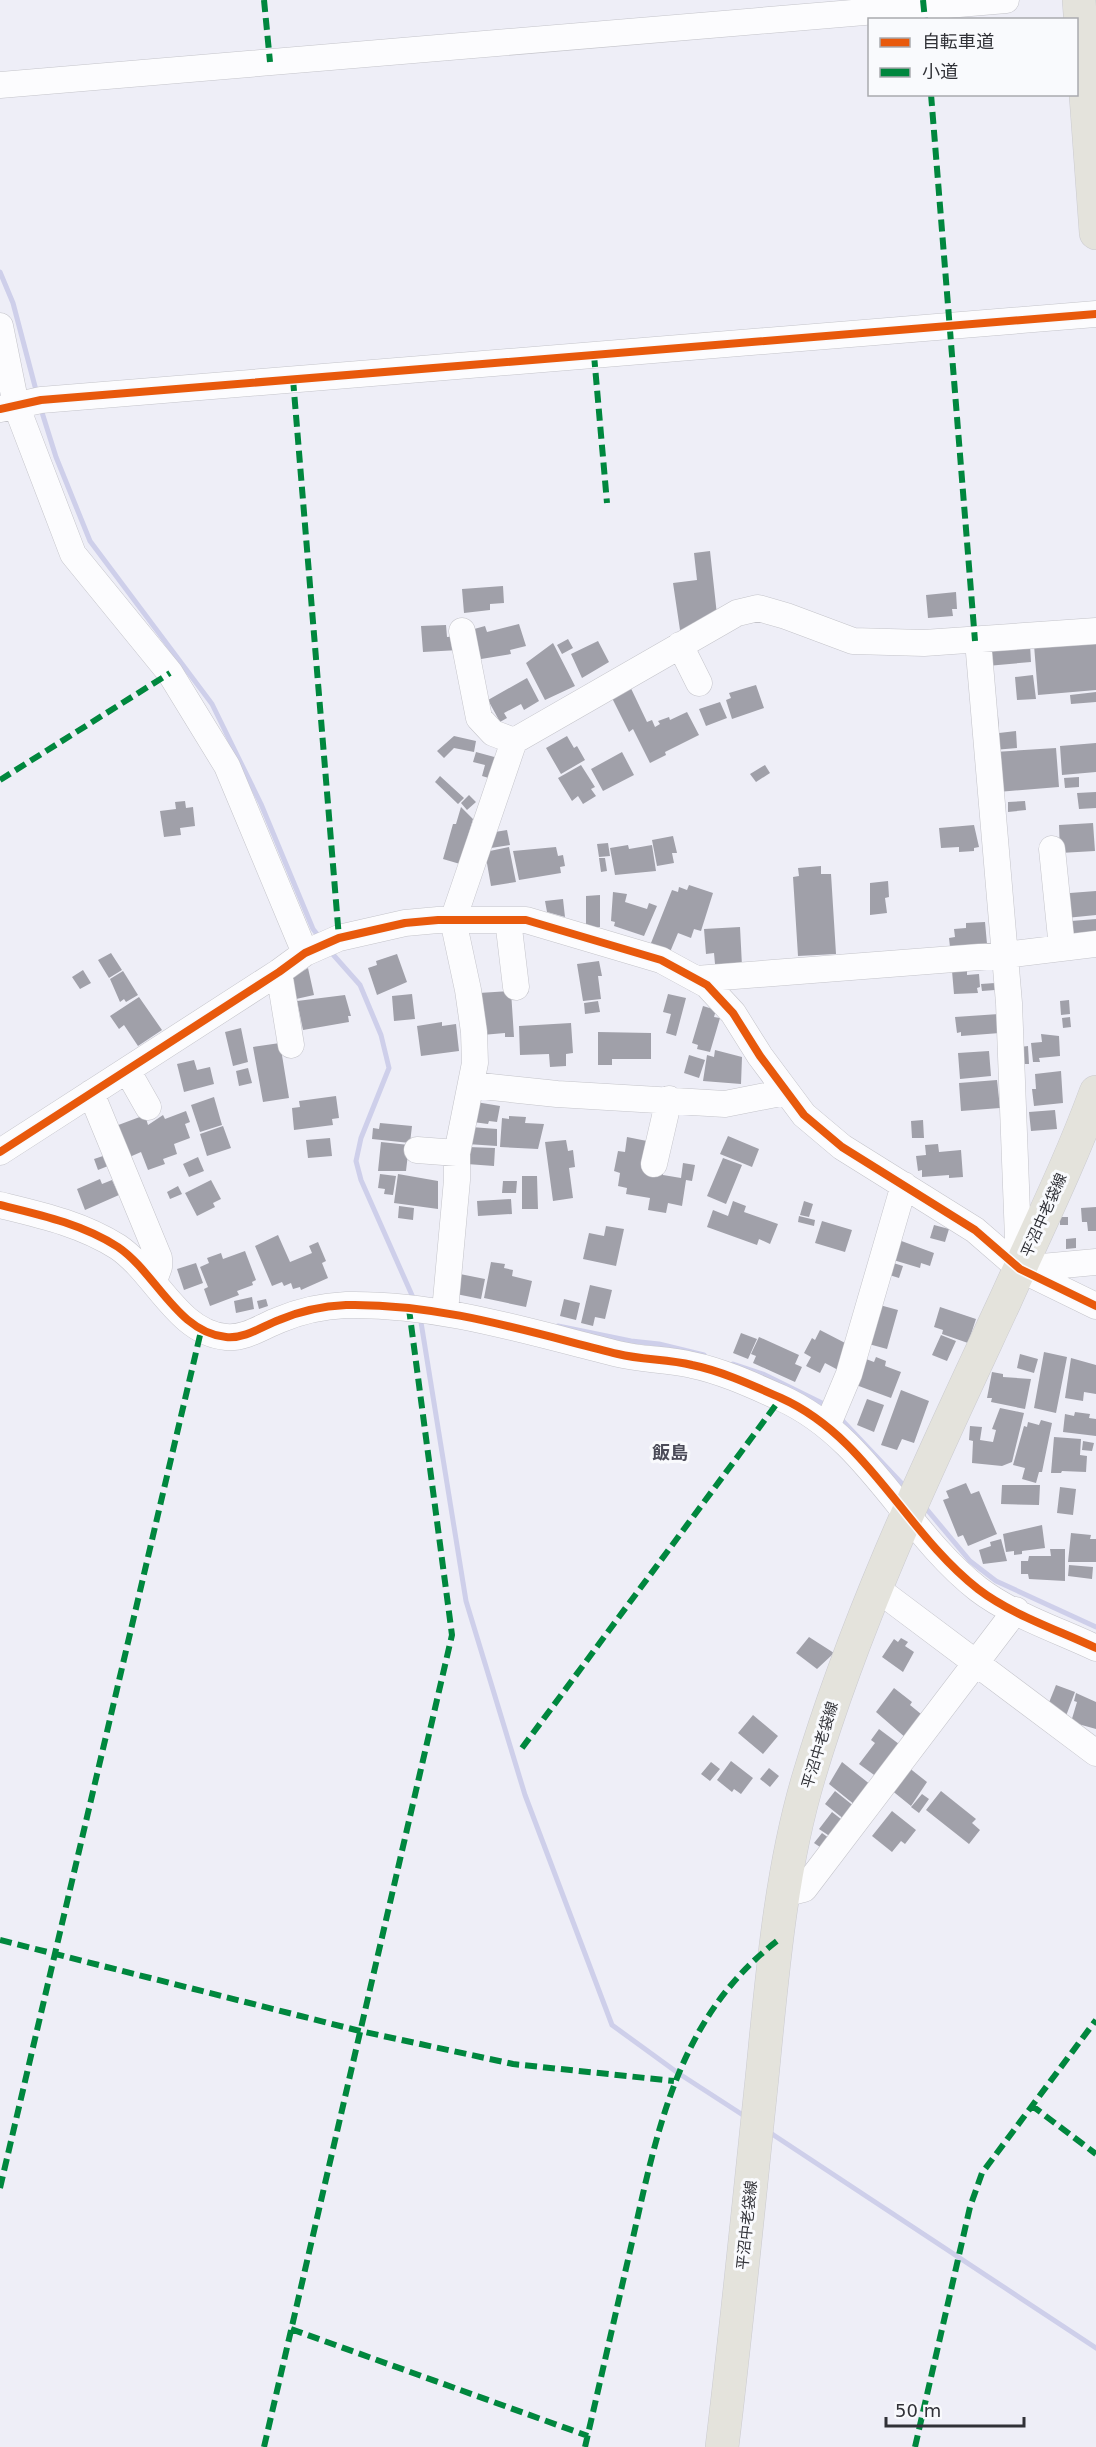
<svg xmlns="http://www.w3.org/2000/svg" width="1096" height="2447" viewBox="0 0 1096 2447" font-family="'DejaVu Sans','Noto Sans JP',sans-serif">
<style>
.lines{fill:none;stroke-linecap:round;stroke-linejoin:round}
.stream{stroke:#cecfea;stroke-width:5}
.building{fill:#a0a0a9}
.minor-casing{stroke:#c4c4ca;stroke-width:27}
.major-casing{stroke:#cbcbd0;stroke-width:34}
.minor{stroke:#fcfcfe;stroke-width:26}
.major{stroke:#e4e3dc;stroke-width:33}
.quiet{stroke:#00873e;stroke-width:6;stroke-dasharray:12 6;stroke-linecap:butt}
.cycleway-casing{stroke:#f9fafd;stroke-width:11}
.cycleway{stroke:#e8590c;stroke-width:8}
.labels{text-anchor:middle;stroke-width:6;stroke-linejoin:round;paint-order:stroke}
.street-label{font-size:15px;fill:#303137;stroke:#f9fafd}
.quarter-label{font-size:18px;font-weight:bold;fill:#4b4b58;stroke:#f9fafd}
</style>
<rect width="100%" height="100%" fill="#eeeef7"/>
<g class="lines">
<path class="stream" d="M0 272 13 303 37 394
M40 406 56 457 90 541 212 704 261 804 313 929 320 938
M329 950 360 985 381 1035 389 1068 361 1138 356 1161 361 1180 415 1302
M420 1316 466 1601 525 1795 612 2025 678 2073 746 2117
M558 1326 631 1341 659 1344 704 1355
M733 1364 763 1374 828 1406
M839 1417 907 1489
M924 1506 970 1561 996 1581 1096 1627
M769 2132 1096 2348"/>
</g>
<path class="building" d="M710 551 717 615 691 629 680 630 673 583 697 580 694 553Z
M503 586 504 603 490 604V610L464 613 462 589Z
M956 592 957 609H952L953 616 928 618 926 595Z
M519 624 526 646 510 650 511 654 475 660 467 631 485 626 487 632Z
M446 625 447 637 458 636 459 650 423 652 421 626Z
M568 639 573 648 562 654 557 645Z
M1096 640V690L1038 695 1034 645Z
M598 641 609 662 582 678 571 654Z
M553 643 575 686 545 700 526 663Z
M1030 644 1031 662 987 666 985 648Z
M1033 675 1036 699 1017 700 1015 677Z
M527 678 539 701 524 710 521 704 504 713 507 718 500 722 488 700Z
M627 680 647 722 652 720 655 727 660 724 658 721 669 717 670 720 687 712 699 735 665 752 666 755 650 763 633 729 629 732 608 690Z
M756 685 764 708 732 719 726 700 731 698 729 693Z
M1096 692V702L1071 704 1070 695Z
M720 702 727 718 706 726 699 709Z
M998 715 999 733 1016 731 1017 748 994 750 991 716Z
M454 736 476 741 474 752 454 748 444 758 437 751Z
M567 736 574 748 577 746 585 760 561 774 546 748Z
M1096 743V772L1062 775 1060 746Z
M1056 748 1059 787 998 792 995 752Z
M476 752 498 758 492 779 482 776 485 765 473 762Z
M622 752 634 775 603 791 591 769Z
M581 765 595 787 591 789 596 796 583 804 578 796 572 801 558 778Z
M765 765 770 773 756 782 750 774Z
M440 776 464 798 458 804 435 782Z
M1079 777V787L1065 788 1064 778Z
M1096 792V808L1079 809 1077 793Z
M469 795 476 802 467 810 461 803Z
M185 801 186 808 193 807 195 826 180 828 181 835 164 837 160 811 176 809 175 802Z
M1025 801 1026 810 1008 812V802Z
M461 807 473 819 460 864 443 859 453 824H456Z
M1093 823 1095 851 1060 853 1059 825Z
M974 825 979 847 974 848V851L959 852V847L941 848 939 828Z
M507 830 510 845 491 848 489 833Z
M673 836 677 853H672L674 863 657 866 652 840Z
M608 843 610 856 599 857 597 844Z
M628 845 629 849 652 845 656 871 615 875 610 848Z
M509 847 516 882 491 886 485 852Z
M556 847 558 856 563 855 565 866 560 867 561 873 519 880 513 851Z
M599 858H605L607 871 601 872Z
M821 866V874H831L836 954 798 956 793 877 799 876 798 868Z
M888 881 889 897 885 898 887 913 870 915V883Z
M689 885 713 893 701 931 694 929 691 938 678 933 670 952 651 943 672 890 678 892 679 887 687 890Z
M1096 891V915L1066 918 1064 900 1070 899V893Z
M613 892 627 894 625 902 647 909 649 903 657 906 644 936 614 926 615 922 611 921Z
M600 895V927H586V896Z
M563 899 565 917 547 912 545 901Z
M1096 919V933L1072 935 1071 921Z
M985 922 987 944 950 947 949 938 955 937 954 929 966 928V923Z
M740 927 742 966 715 964 714 953 706 954 704 929Z
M111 953 122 970 109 978 98 960Z
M397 954 407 982 377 995 368 968 377 965 376 961Z
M599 961 602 976H598L601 999 583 1001 577 964Z
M967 966V975L979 974 980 987 977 988 978 993 954 994 952 971Z
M308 968 314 995 296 999 291 978Z
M83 970 91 983 80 989 72 977Z
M123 971 138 995 126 1002 124 999 120 1002 110 979Z
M995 983V990L982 991 981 984Z
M511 991 514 1037H505V1033L482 1035 479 993Z
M412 994 415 1019 394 1021 392 996Z
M668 994 686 998 676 1036 666 1033 671 1014 663 1012Z
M345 995 351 1016H348L349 1022 303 1030 297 1001Z
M139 997 162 1030 138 1046 124 1025 119 1029 110 1016Z
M1069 1000 1070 1014 1061 1015 1060 1001Z
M598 1001 600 1012 585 1014 584 1003Z
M703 1006 716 1010 714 1017 720 1018 710 1052 697 1049 698 1045 692 1043Z
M999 1014 1000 1033 961 1036V1032L957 1033 955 1017Z
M1070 1017 1071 1027 1063 1028 1062 1018Z
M442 1022V1026L456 1024 459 1051 421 1056 417 1026Z
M571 1023 573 1053 566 1054V1066L550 1067 549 1054 520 1055 519 1026Z
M241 1028 248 1062 233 1066 225 1032Z
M598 1032 651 1033V1059H612V1065H598Z
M1041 1034 1059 1036 1060 1056 1039 1058 1040 1062H1033L1031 1043 1042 1042Z
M280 1043 289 1098 263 1102 253 1047Z
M1028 1046 1029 1064H1022L1020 1047Z
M715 1050 742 1057 741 1084 703 1081 707 1055 714 1057Z
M989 1051 991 1076 960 1079 958 1053Z
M689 1055 705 1060 699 1078 684 1073Z
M194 1060 197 1070 210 1067 214 1084 184 1092 177 1064Z
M248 1068 252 1083 239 1086 236 1071Z
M1061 1071 1063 1103 1034 1106 1032 1089H1036L1035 1074Z
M997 1080 1000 1108 961 1111 959 1083Z
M336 1096 339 1118 332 1119 333 1125 294 1130 292 1108 300 1107 299 1101Z
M214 1097 222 1125 200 1132 191 1105Z
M476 1102 500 1106 497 1122 489 1121 488 1124 473 1122Z
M1055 1110 1057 1129 1031 1131 1029 1112Z
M186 1111 190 1122 185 1124 190 1138 174 1144 177 1154 163 1159 165 1164 148 1170 141 1152 125 1159 113 1127 145 1115 148 1125 163 1115 165 1119Z
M509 1116 526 1117 525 1123 544 1124 538 1149 500 1147 502 1118 509 1119Z
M923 1120 924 1138H912L911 1121Z
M380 1123 412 1126 410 1143 372 1139 373 1128 379 1129Z
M223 1126 231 1148 207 1156 200 1134Z
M471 1127 497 1129V1146L467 1144Z
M728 1136 759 1149 752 1167 720 1154Z
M627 1137 652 1142 663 1175 681 1178 683 1163 695 1165 692 1181 686 1180 682 1206 668 1203 666 1213 648 1210 650 1198 626 1194 627 1188 618 1186 620 1173 614 1171 618 1151 625 1152Z
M330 1138 332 1156 308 1158 306 1140Z
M566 1140 568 1151 573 1150 575 1167 569 1168 573 1198 553 1201 545 1142Z
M381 1142 409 1145 406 1171H378Z
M938 1144 939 1152 961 1150 963 1177 949 1178V1175L922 1177V1170L918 1171 916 1156 926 1155 925 1145Z
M468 1147 495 1148 494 1166 467 1164Z
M109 1154 113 1164 98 1170 94 1159Z
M198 1157 204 1171 189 1177 183 1164Z
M723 1158 742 1165 726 1204 707 1196Z
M380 1174 396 1176 393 1195 384 1194 385 1189 378 1188Z
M398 1174 438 1181V1209L394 1203Z
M522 1176H537L538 1209H522Z
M100 1179 102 1184 112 1180 119 1195 85 1210 77 1189Z
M211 1180 221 1199 213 1203 215 1207 197 1216 185 1193Z
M503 1181H517L516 1193H502Z
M178 1186 182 1194 170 1199 167 1192Z
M511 1199 512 1214 478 1216 477 1201Z
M733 1201 746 1206 744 1212 778 1224 770 1244 759 1239 757 1245 707 1227 713 1210 728 1216Z
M804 1201 813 1204 809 1217 800 1215Z
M399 1206 414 1208 413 1220 398 1218Z
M1096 1207V1231H1088L1087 1222H1082L1081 1208Z
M799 1216 815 1220 814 1226 798 1222Z
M1060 1217H1068V1225H1060Z
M822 1221 852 1230 845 1252 815 1243Z
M934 1225 949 1229 945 1242 930 1238Z
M606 1226 624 1229 616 1266 583 1259 589 1233 604 1236Z
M278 1235 290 1262 312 1253 309 1246 318 1242 326 1261 322 1263 328 1278 301 1290 300 1287 293 1289 291 1283 284 1286 282 1282 272 1286 255 1246Z
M1076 1238V1248L1066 1249V1239Z
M896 1239 934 1253 930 1266 921 1263 920 1268 890 1259Z
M245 1251 256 1280 252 1282 253 1285 237 1291 239 1295 210 1306 204 1289 208 1287 200 1267 209 1263 207 1258 221 1253 223 1259Z
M887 1261 903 1266 899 1278 883 1273Z
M491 1262 505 1264 504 1268 513 1270 512 1276 532 1281 526 1307 484 1298Z
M196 1263 203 1283 184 1290 177 1269Z
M455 1273 485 1279 481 1299 451 1293Z
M590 1285 612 1290 605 1319 595 1317 593 1326 581 1323Z
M252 1297 254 1309 236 1313 234 1301Z
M266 1299 268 1306 259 1309 257 1301Z
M564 1299 580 1303 576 1320 560 1316Z
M876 1304 898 1310 887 1349 865 1343Z
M940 1307 976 1319 968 1343 942 1334 943 1330 934 1327Z
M820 1330 849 1345 840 1371 825 1363 820 1373 806 1366 811 1357 804 1353 812 1338 815 1340Z
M741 1333 757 1339 748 1359 733 1353Z
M941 1335 956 1341 947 1361 932 1355Z
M759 1337 799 1355 795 1364 802 1367 795 1382 753 1363 756 1356 751 1354Z
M1044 1352 1067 1357 1056 1413 1034 1408Z
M1020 1354 1038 1359 1034 1373 1017 1368Z
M876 1357 886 1361 885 1366 901 1372 891 1398 856 1385 866 1359 874 1362Z
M1071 1358 1096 1365V1394L1084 1392 1083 1401 1065 1398Z
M992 1372 1003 1374V1377L1031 1379 1025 1409 991 1402 992 1398H987Z
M901 1390 929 1401 914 1443 902 1439 897 1450 881 1445Z
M867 1399 884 1405 874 1432 857 1425Z
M1000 1408 1024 1413 1012 1462 1002 1466 972 1463 973 1441 969 1440 970 1426 982 1427 980 1440 993 1442 996 1430 992 1429Z
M1075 1412 1090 1414 1089 1418 1096 1419V1436L1063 1432 1065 1414 1074 1416Z
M1041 1420 1052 1423 1042 1472H1039L1036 1483 1022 1479 1025 1468 1013 1465 1024 1426 1027 1427 1028 1422 1039 1425Z
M1054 1437 1081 1439 1080 1455 1087 1456 1086 1472 1062 1471 1061 1473H1051Z
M1083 1441 1094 1443 1092 1451 1082 1450Z
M966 1483 971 1494 979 1491 997 1534 968 1546 963 1535 958 1537 943 1500 949 1498 946 1491Z
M1002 1485H1040L1039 1505 1001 1504Z
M1060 1487 1076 1489 1073 1515 1057 1513Z
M1042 1525 1045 1548 1022 1551V1554L1014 1555V1551L1006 1552 1003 1534Z
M1071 1533 1091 1535 1090 1539H1096V1562H1068Z
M1001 1539 1007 1561 983 1564 979 1550 991 1546 990 1542Z
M1050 1549H1065V1581L1029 1579 1028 1574H1021V1561H1028L1029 1556H1051Z
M1069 1565 1093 1567 1092 1579 1068 1576Z
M809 1637 834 1653 817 1669 796 1653Z
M901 1638 908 1642 905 1646 914 1652 903 1672 882 1657 894 1639 898 1642Z
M1056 1685 1075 1692 1066 1716 1048 1705Z
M894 1688 912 1702 910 1705 921 1714 906 1738 876 1712Z
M1076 1693 1096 1702V1729L1071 1722 1077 1702 1074 1701Z
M753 1715 778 1736 763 1754 738 1733Z
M879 1729 899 1744 881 1780 859 1764 875 1743 871 1740Z
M731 1761 753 1778 741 1794 734 1789 732 1792 717 1780Z
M711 1762 720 1769 710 1781 701 1774Z
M842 1762 871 1785 855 1805 829 1784Z
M908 1767 927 1782 911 1806 890 1789Z
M769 1768 779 1776 770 1787 760 1779Z
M835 1791 855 1807 845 1820 825 1804Z
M941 1791 976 1819 972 1823 980 1830 969 1844 926 1810Z
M922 1794 929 1799 919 1813 911 1807Z
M892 1811 916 1830 905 1844 901 1841 892 1852 872 1836Z
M832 1812 846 1823 834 1839 819 1829Z
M822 1833 833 1841 826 1851 814 1843Z"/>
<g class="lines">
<g class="minor-casing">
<path id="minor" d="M0 85 1006 0
M0 326 16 405 73 554 170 673 227 766 305 953
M0 409 41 400 1096 314
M462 631 479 718 493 733 514 741
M978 641 1009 1003 1019 1265
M680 645 699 683
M1052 849 1062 948
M508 920 516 987
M279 972 291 1045
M696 979 1005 955 1096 944
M127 1070 148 1107
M472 1085 557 1094 725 1104 786 1092
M91 1093 159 1258V1267L154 1281
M417 1150 457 1153
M0 1152 279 972 305 953 339 938 405 923 438 920H526L661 960 707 985 733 1013 760 1056 804 1115 842 1147 975 1230 1020 1269 1096 1306
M654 1164 669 1099
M0 1205C41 1215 82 1224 118 1247 156 1273 178 1333 226 1337 245 1339 263 1326 279 1320 300 1311 324 1306 346 1305 439 1303 529 1332 618 1354 642 1360 668 1359 692 1365 722 1371 754 1386 781 1398 868 1437 905 1532 978 1589 1012 1615 1058 1630 1096 1648
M1020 1269 1096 1262
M445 1311 457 1180V1153L475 1063 474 1032 468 990 453 920 514 741 737 613 758 608 786 616 853 641 924 643 1096 631
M828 1424 849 1374 904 1185
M876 1588 1096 1753
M784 1894 804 1889 1016 1610"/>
</g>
<g class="major-casing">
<path id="major" d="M1079 0 1096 233
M722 2447C737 2324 749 2201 762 2078 772 1978 780 1873 809 1776 858 1611 933 1456 1005 1301 1036 1232 1070 1163 1096 1092"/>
</g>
<use href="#minor" class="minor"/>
<use href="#major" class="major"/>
<path class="quiet" d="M264 0 270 62
M923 0 925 20
M931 94 975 641
M594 355 607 503
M293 379 339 938
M0 780 170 673
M522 1748 781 1398
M0 1940 360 2031 513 2064 674 2081
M1031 2105 1096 2154
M0 2188 201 1331
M291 2329 588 2436
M264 2447 452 1635 409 1309
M585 2447C600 2382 615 2316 630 2251 657 2133 676 2019 777 1941
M915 2447 970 2207 982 2173 1096 2020"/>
<g class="cycleway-casing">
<path id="cycleway" d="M0 409 41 400 1096 314
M0 1152 279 972 305 953 339 938 405 923 438 920H526L661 960 707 985 733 1013 760 1056 804 1115 842 1147 975 1230 1020 1269 1096 1306
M0 1205C41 1215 82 1224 118 1247 156 1273 178 1333 226 1337 245 1339 263 1326 279 1320 300 1311 324 1306 346 1305 439 1303 529 1332 618 1354 642 1360 668 1359 692 1365 722 1371 754 1386 781 1398 868 1437 905 1532 978 1589 1012 1615 1058 1630 1096 1648"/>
</g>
<use href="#cycleway" class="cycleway"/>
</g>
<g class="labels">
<g class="street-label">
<text transform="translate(1044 1215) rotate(-66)" y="5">平沼中老袋線</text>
<text transform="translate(820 1745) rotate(-73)" y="5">平沼中老袋線</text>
<text transform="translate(747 2225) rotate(-84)" y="5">平沼中老袋線</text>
</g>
<g class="quarter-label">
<text x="670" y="1459">飯島</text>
</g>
</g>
<rect x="868" y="18" width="210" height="78" fill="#f9fafd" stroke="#a9aaae" stroke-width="1.5"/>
<rect x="880" y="38" width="30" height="9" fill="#e8590c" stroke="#a9aaae" stroke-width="1.5"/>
<text x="922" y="48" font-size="18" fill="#303137">自転車道</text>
<rect x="880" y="68" width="30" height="9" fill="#00873e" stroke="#a9aaae" stroke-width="1.5"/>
<text x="922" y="78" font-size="18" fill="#303137">小道</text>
<path d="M886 2417v9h138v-9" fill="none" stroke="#303137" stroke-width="3"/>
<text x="895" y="2417" font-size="18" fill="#303137" stroke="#f9fafd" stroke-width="4.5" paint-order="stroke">50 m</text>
</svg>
